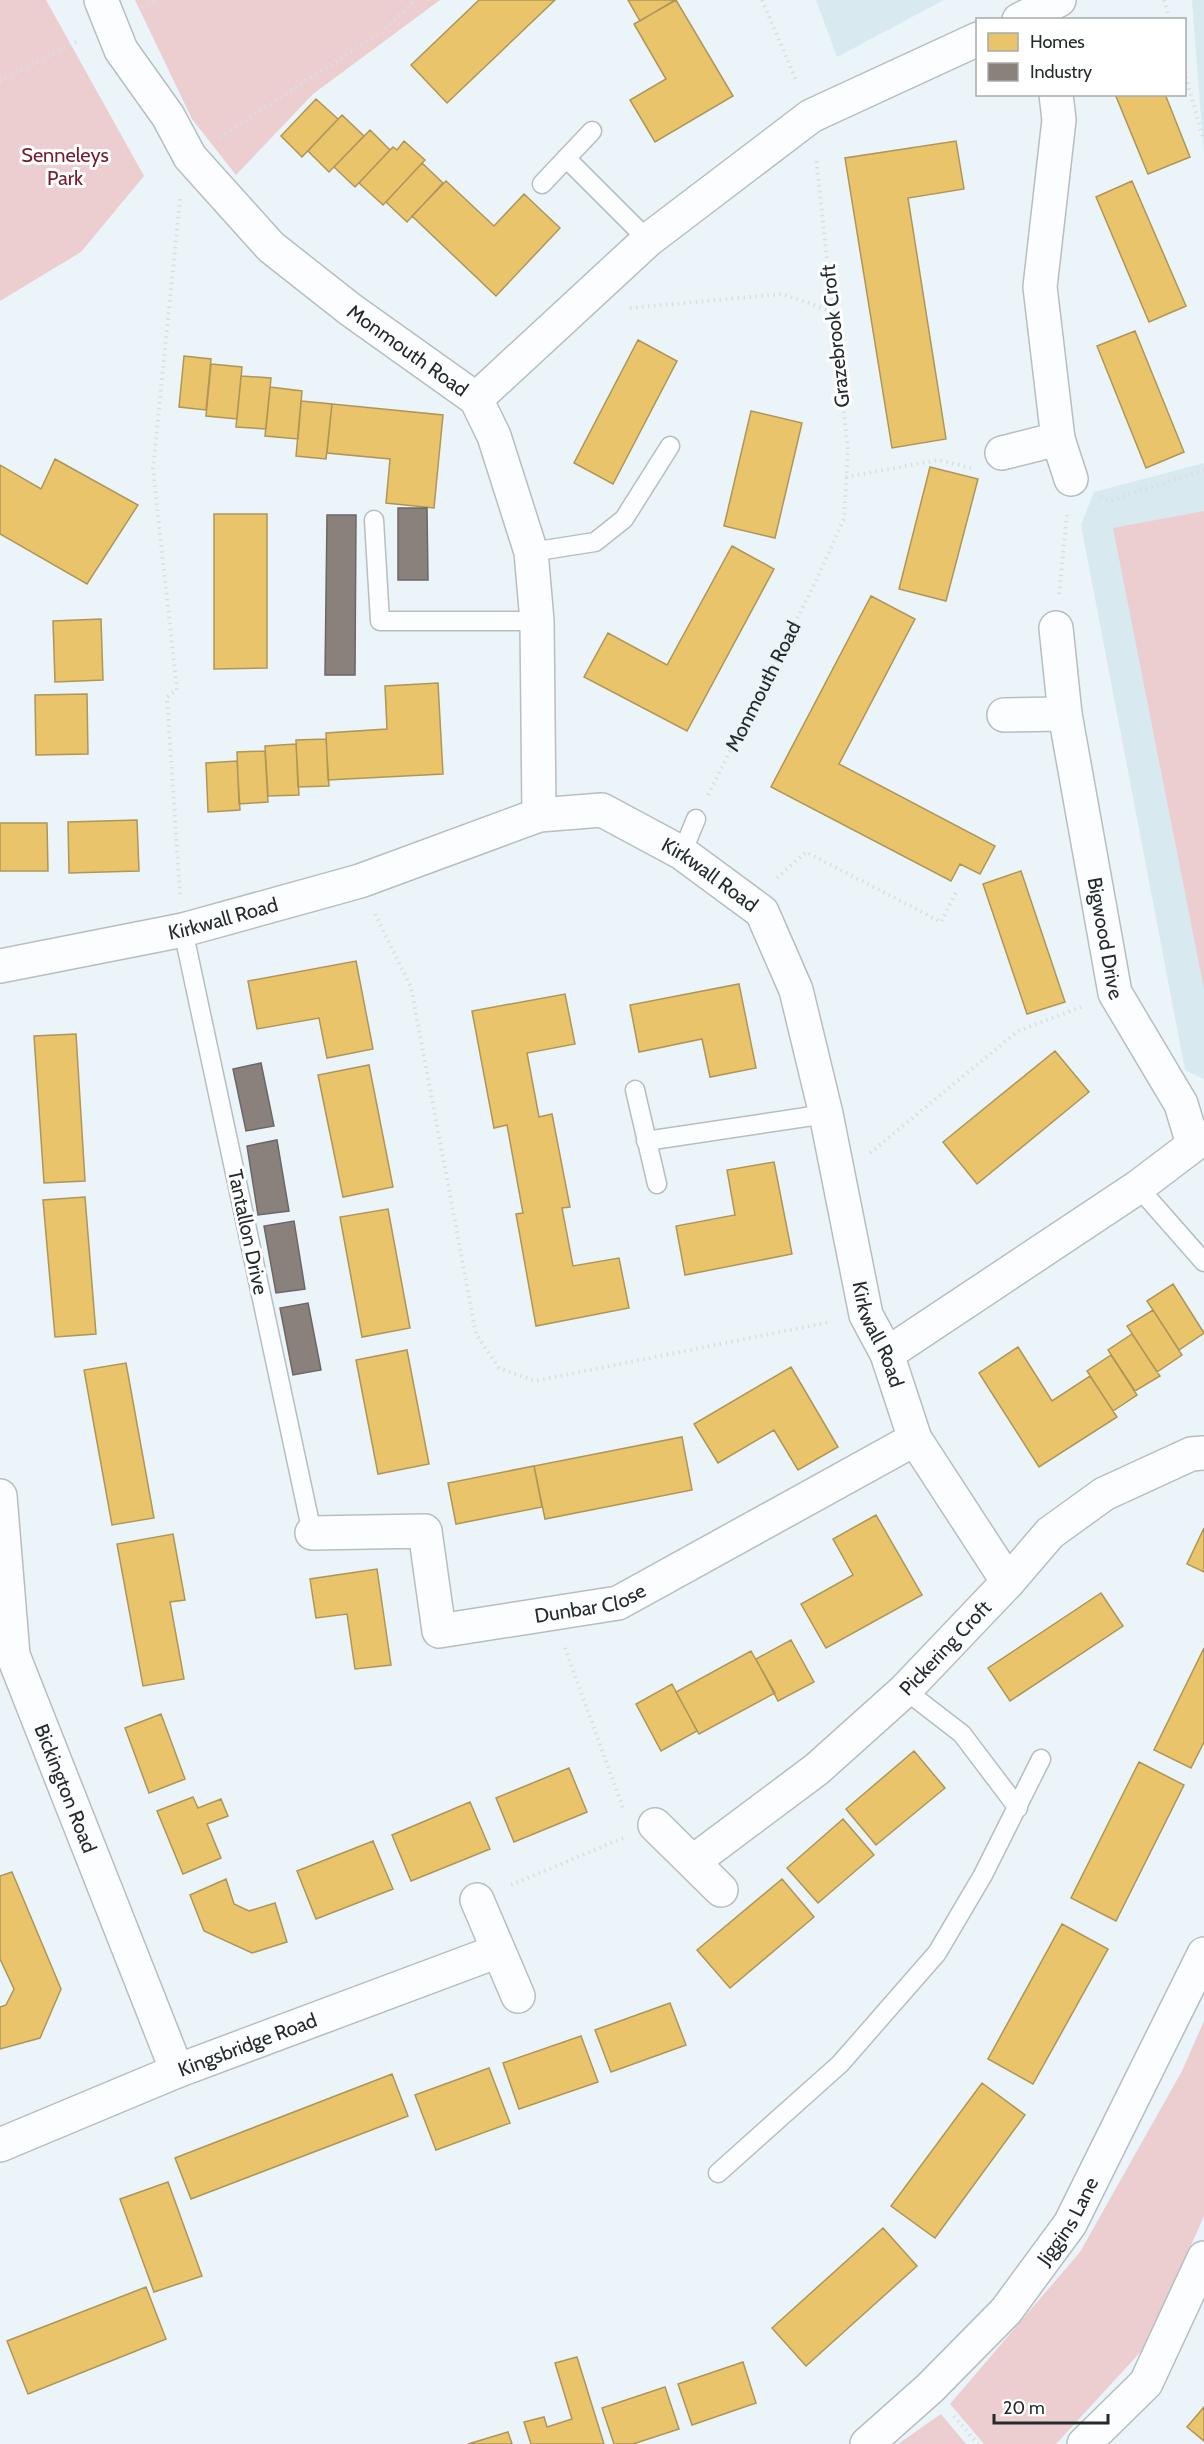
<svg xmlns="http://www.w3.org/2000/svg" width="1204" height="2444" viewBox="0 0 1204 2444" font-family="Cabin,sans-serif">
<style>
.built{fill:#d8eaf0}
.green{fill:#eccdd0}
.homes{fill:#e9c46a;stroke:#ae9658;stroke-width:1.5}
.industry{fill:#8a817c;stroke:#6b6764;stroke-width:1.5}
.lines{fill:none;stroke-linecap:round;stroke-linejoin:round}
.service-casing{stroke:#b7bec0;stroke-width:21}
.minor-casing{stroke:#b7bec0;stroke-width:36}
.tertiary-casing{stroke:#b7bec0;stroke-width:36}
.path{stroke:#dbdede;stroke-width:4;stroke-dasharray:1.5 4.5;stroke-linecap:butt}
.service{stroke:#fcfdfe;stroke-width:18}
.minor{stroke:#fcfdfe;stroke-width:33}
.tertiary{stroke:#fcfdfe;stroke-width:33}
.labels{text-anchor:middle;stroke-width:6;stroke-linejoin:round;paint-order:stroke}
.park-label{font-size:20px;fill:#761c2b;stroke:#fff}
.street-label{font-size:20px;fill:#242b2d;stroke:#fff}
</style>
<rect width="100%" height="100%" fill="#ebf4f8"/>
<path class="built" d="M816 0H944L837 57Z
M1192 0H1204V157Z
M1204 463V1079L1185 1070 1081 525 1094 492Z"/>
<path class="green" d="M0 0H46L144 176 81 252 0 301Z
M135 0H440L313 94 236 175 192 119Z
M1204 511V989L1113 528Z
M1204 2021V2216L1147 2345 1056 2444H984L950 2404 1080 2252 1182 2071Z
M941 2414 966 2444H898Z"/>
<path class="homes" d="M479 0H555L447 103 411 65Z
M628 0H675L640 21Z
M676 0 733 96 655 142 630 100 666 79 634 24Z
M1115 94H1165L1190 157 1148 174Z
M316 99 338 119 302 157 281 136Z
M342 115 364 136 329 172 308 151Z
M370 130 390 150 355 187 334 167Z
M404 141 425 160 383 205 359 183 390 150 393 147 397 150Z
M956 141 964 189 908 198 946 439 892 448 845 158Z
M422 163 443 183 407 222 386 202Z
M446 181 494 226 524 194 560 228 496 296 412 216Z
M1132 181 1186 306 1149 322 1096 197Z
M1135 331 1184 452 1146 468 1097 346Z
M638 340 677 361 613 484 574 463Z
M184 356 211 359 206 410 179 407Z
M211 364 242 367 237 419 206 416Z
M241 376 271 378 266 429 236 427Z
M270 387 302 391 298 439 265 436Z
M301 401 332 404 326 459 296 456Z
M332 404 443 415 434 508 386 503 390 459 327 453Z
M751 411 802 423 775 538 724 526Z
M55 459 138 505 87 584 0 534V465L41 489Z
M930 467 978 479 946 601 899 589Z
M214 514H267V668L214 669Z
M732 546 774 569 687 731 584 677 608 633 667 665Z
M871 596 915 619 839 764 995 846 980 874 960 864 951 881 771 787Z
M101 619 103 680 55 682 53 621Z
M438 683 443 774 328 780 326 733 387 729 385 686Z
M87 694 88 754 36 755 35 695Z
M326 739 329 786 298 787 296 740Z
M296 744 299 795 268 796 265 746Z
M265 751 268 802 239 804 237 752Z
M237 761 240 810 208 812 206 763Z
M137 820 139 871 69 873 68 822Z
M0 823H47L48 871H0Z
M1021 871 1065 1002 1027 1014 983 884Z
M356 961 373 1049 327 1058 319 1018 257 1029 248 981Z
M739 984 756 1068 710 1077 702 1039 639 1052 630 1005Z
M565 994 575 1044 527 1053 539 1117 552 1114 570 1207 562 1208 573 1266 619 1258 629 1308 536 1326 516 1214 523 1213 507 1125 494 1128 472 1011Z
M76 1034 85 1181 44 1183 34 1036Z
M1055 1051 1089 1092 977 1184 943 1142Z
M369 1065 393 1187 343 1197 318 1075Z
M774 1162 792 1254 685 1275 676 1226 735 1215 727 1170Z
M85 1197 96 1334 55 1337 43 1200Z
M388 1209 410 1328 362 1337 340 1217Z
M1173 1284 1204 1333 1179 1350 1147 1301Z
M1153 1310 1182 1355 1157 1372 1127 1326Z
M1132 1334 1160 1376 1135 1391 1108 1350Z
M1018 1347 1052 1401 1090 1376 1117 1417 1039 1467 979 1373Z
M407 1350 429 1464 378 1474 356 1360Z
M1111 1355 1137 1395 1113 1411 1087 1371Z
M126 1363 154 1518 112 1525 84 1370Z
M791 1367 838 1447 798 1470 774 1430 718 1463 694 1424Z
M682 1437 692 1490 545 1519 534 1466Z
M534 1466 542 1507 456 1524 448 1483Z
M876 1515 922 1595 826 1648 801 1604 853 1575 833 1539Z
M1204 1528V1572L1187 1564Z
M173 1534 185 1600 170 1602 184 1679 143 1686 117 1544Z
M377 1569 391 1665 355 1669 347 1614 316 1618 310 1579Z
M1101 1593 1123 1626 1010 1701 988 1668Z
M791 1640 814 1682 778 1701 756 1659Z
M1204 1648V1742L1191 1768 1154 1750Z
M751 1651 775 1693 699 1734 676 1692Z
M672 1684 697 1731 661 1751 636 1704Z
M161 1714 185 1779 149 1793 125 1728Z
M914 1751 945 1788 876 1845 846 1809Z
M1139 1762 1184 1785 1116 1921 1071 1898Z
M569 1768 587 1812 514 1842 496 1798Z
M193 1797 198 1808 221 1799 228 1816 207 1824 221 1858 183 1874 157 1811Z
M470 1802 490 1849 411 1881 392 1835Z
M843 1819 874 1855 818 1903 787 1868Z
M373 1841 393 1889 316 1919 297 1871Z
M12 1872 61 1989 40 2038 0 2049V2007L6 2005 14 1989 0 1959V1876Z
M226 1879 234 1904 249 1911 275 1903 287 1942 252 1953 204 1931 190 1895Z
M782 1879 814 1917 730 1988 697 1950Z
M1062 1924 1108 1949 1033 2084 988 2059Z
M670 2003 686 2045 611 2072 595 2030Z
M581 2036 598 2082 519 2109 503 2063Z
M489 2068 510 2123 436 2150 415 2095Z
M392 2074 408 2116 191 2199 175 2158Z
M982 2083 1025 2115 935 2238 891 2206Z
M168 2182 202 2276 154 2292 120 2199Z
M883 2228 917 2266 806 2366 772 2328Z
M146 2287 166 2339 28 2394 7 2341Z
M577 2357 604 2444H531L524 2422 544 2417 547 2427 572 2419 555 2363Z
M743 2362 756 2403 692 2425 678 2384Z
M665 2387 679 2429 633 2444H614L602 2408Z
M1204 2407V2441L1187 2427Z
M508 2432 512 2444H468Z"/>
<path class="industry" d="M398 508H427L428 580H398Z
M327 515H356L355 675H325Z
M261 1063 274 1126 246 1131 233 1069Z
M277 1140 289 1211 258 1215 247 1146Z
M294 1221 305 1289 276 1293 264 1226Z
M308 1303 321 1370 293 1375 280 1308Z"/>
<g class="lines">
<g class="service-casing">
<path id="service" d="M566 158 648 240
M542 184 592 131
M374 520 380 621H537
M531 552 595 542 624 519 670 446
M682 853 696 819
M183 930 312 1533
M635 1090 657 1184
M646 1141 826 1114
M1138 1187 1204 1262
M905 1690 962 1734 1018 1808
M718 2173 840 2064 937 1953 983 1875 1041 1759"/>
</g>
<g class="minor-casing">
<g id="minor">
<path id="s2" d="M101 0 121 50 168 116 190 157 271 247 351 310 476 399 494 436 531 552 537 621 539 815"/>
<path d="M1019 20 1059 0"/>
<path d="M1056 94 1059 120 1040 287 1058 439 1071 479"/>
<path d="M476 399 648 240 811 116 978 39"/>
<path d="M1002 453 1058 439"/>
<path id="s3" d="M1056 628 1065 714 1115 993 1181 1104 1193 1144"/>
<path d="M1004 715 1065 714"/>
<path id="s4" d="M0 966 183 930 360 881 539 815 602 810 682 853 762 912 796 990 826 1114 866 1315 887 1354 915 1439 1008 1582"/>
<path d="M887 1354 1138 1187 1204 1137"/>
<path id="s5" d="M0 1496 13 1655 177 2071"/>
<path id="s6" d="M312 1533 425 1531 439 1631 618 1603 915 1439"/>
<path d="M655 1825 721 1890"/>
<path id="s7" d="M694 1861 817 1769 905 1690 1008 1582 1050 1533 1104 1494 1191 1454 1204 1453"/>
<path d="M477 1900 518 1996"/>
<path id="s8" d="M0 2145 177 2071 498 1951"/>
<path d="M1084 2444 1146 2383 1204 2258"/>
</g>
</g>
<g class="tertiary-casing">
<g id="tertiary">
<path id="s9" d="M867 2444 930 2388 1006 2311 1070 2224 1204 1954"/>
</g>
</g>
<g class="path">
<path d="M762 0 797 82"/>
<path d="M1164 0 1170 20"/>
<path d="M142 8 158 0"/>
<path d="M1184 71 1204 141"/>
<path d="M0 81 80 40"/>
<path d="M220 137 381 32 416 0"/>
<path d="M180 199 153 469 177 690 167 697 180 894"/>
<path d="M630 308 783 294 833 312"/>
<path d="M846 477 938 460 971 468"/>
<path d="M1101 496 1109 501 1204 470"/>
<path d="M1059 594 1067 515"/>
<path id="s1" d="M708 795 814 585 844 519 848 451 816 158"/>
<path d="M777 878 806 852 941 922 956 892"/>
<path d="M375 914 411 987 476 1334 499 1368 535 1381 830 1322"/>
<path d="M870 1153 1018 1031 1081 1007"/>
<path d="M565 1648 623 1808"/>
<path d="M511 1885 623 1838"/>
<path d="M954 2416 978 2444"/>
</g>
<use href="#service" class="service"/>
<use href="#minor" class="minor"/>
<use href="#tertiary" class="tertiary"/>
</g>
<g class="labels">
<g class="park-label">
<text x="65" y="162">Senneleys<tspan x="65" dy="23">Park</tspan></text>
</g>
<g class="street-label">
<text transform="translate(835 336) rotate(-96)" y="7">Grazebrook Croft</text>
<text dy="7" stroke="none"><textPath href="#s2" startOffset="474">Monmouth Road</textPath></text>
<text dy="7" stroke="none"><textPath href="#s1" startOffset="122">Monmouth Road</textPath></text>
<text dy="7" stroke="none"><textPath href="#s4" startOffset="750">Kirkwall Road</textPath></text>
<text dy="7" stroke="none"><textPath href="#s4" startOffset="228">Kirkwall Road</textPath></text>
<text dy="7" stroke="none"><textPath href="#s3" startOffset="314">Bigwood Drive</textPath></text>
<text transform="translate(248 1232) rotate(78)" y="7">Tantallon Drive</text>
<text dy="7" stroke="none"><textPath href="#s4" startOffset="1254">Kirkwall Road</textPath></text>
<text dy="7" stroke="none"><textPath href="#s6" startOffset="368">Dunbar Close</textPath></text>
<text dy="7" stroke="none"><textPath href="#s7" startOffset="330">Pickering Croft</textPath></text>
<text dy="7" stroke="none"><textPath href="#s5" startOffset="303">Bickington Road</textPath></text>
<text dy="7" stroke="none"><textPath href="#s8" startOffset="267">Kingsbridge Road</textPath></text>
<text dy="7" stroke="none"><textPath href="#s9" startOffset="302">Jiggins Lane</textPath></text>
</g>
</g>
<rect x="976" y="18" width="210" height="78" fill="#ffffff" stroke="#a7aaab" stroke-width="1.5"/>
<rect x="988" y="33" width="30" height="18" fill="#e9c46a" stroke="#a7aaab" stroke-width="1.5"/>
<text x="1030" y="48" font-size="18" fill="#242b2d">Homes</text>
<rect x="988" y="63" width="30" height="18" fill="#8a817c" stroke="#a7aaab" stroke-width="1.5"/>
<text x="1030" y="78" font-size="18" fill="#242b2d">Industry</text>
<path d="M994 2414v9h114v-9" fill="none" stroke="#242b2d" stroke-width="3"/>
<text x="1003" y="2414" font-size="18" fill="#242b2d" stroke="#ffffff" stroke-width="4.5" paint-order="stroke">20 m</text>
</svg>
